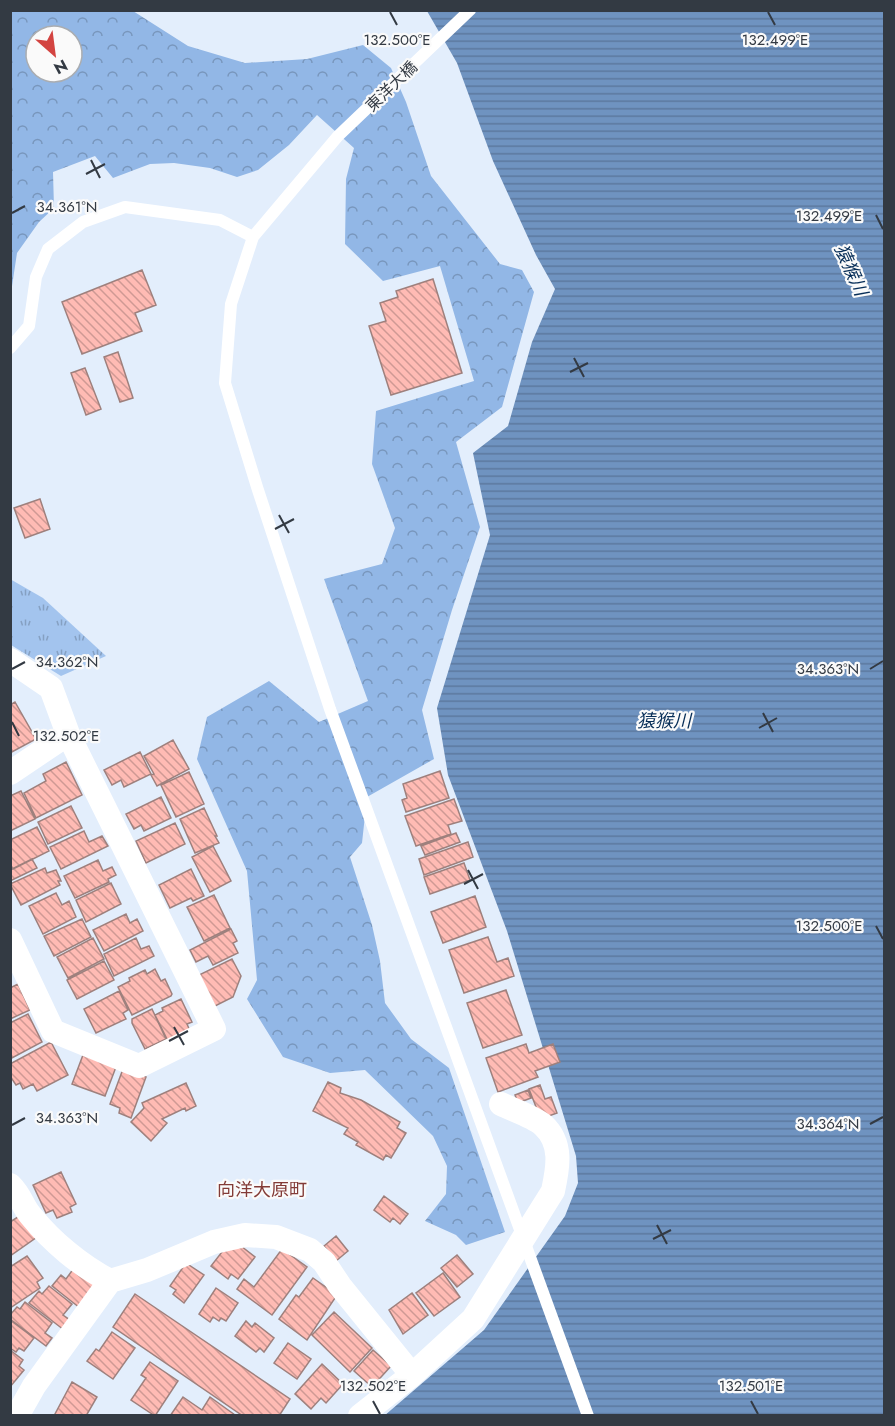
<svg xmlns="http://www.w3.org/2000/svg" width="895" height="1426" viewBox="0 0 895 1426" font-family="Jost,'Noto Sans JP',sans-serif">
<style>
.grass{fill:url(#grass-tufts)}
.forest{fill:url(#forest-crowns);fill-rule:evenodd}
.water{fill:url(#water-rules)}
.building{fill:url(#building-back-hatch);stroke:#9e807d;stroke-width:1.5}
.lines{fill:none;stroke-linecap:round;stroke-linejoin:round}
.lane{stroke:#fff;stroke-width:12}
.street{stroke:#fff;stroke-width:24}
.ticks{fill:none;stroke:#333a43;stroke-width:2}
.labels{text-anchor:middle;stroke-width:4.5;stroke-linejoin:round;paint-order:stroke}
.street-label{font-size:16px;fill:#333a43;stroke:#fafafa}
.water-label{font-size:18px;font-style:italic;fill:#072e58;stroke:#fafafa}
.neighbourhood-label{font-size:18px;fill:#833b37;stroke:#fafafa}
.ticks-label{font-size:15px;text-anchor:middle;fill:#333a43;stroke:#fafafa;stroke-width:4.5;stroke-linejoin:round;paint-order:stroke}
</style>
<defs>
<pattern id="grass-tufts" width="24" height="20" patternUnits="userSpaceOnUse" patternTransform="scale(1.5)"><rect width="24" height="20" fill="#a3c4ee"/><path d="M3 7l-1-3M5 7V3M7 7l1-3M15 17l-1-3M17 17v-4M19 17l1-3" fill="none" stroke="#85a0c2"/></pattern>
<pattern id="forest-crowns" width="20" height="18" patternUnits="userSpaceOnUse" patternTransform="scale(1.5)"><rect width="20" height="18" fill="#92b7e6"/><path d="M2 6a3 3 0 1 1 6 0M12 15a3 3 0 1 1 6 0" fill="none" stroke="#7896bc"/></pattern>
<pattern id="water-rules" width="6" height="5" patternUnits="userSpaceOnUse" patternTransform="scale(1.5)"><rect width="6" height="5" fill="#6f93c0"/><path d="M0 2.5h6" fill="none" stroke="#5c799e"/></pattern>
<pattern id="building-back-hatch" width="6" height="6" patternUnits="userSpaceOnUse" patternTransform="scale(1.5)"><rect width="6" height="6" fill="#ffbbb4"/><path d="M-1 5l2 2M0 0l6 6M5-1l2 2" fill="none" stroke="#cf9994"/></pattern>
</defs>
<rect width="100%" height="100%" fill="#e3eefc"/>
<path class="grass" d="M10 579 43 598 106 656 61 676 11 645Z"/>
<path class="forest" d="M11 10 133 11 188 46 245 63 307 59 363 45 391 68 406 102 431 176 500 264 522 270 534 292 502 407 456 442 480 527 452 610 422 710 434 759 367 797 362 843 350 857 372 925 380 961 385 1003 411 1039 449 1068 505 1232 466 1245 456 1235 425 1221 446 1194 447 1166 433 1136 365 1070 330 1073 283 1057 247 999 257 980 247 871 197 759 207 717 269 681 319 722 368 701 324 579 382 564 395 528 372 464 376 411 474 381 440 266 383 281 345 244 346 179 354 148 317 115 289 145 258 170 237 177 210 168 174 163 150 164 113 178 95 156 53 172 54 208 39 222 17 253 11 293ZM36 36H72V72H36Z"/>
<path class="water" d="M427 11H884V1415L384 1416 484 1330 565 1216 578 1183 576 1156 507 931 448 775 437 708 490 535 473 453 508 426 532 342 555 289 536 255 493 161 457 63Z"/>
<path class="building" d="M142 270 156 305 135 313 142 331 82 354 62 302Z
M433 279 462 373 391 395 369 326 386 321 380 303 398 297 396 291Z
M118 352 133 398 120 402 104 357Z
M85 368 101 409 86 415 71 373Z
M40 499 50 529 25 538 14 508Z
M15 702 36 739 10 753V705Z
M173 740 189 769 157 786 151 775 154 774 144 756Z
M140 752 151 774 124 787 121 780 112 785 104 770Z
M66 762 82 795 36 818 24 793 46 781 43 774Z
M440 771 449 798 406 812 402 800 407 798 403 784Z
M189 772 204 804 176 817 161 785Z
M21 791 35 819 10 831V796Z
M161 797 171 818 144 831 141 825 134 829 126 814Z
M454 799 462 821 448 825 451 834 416 846 405 816Z
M71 806 82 828 48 844 38 822Z
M204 808 217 836H215L219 843 195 853 180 819Z
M175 823 185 844 146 863 136 841Z
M37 827 49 851 13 869 10 865V840Z
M84 831 89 842 102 836 108 846 61 869 50 847Z
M456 833 460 842 425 855 421 846Z
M468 842 473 857 424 875 419 859Z
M213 846 231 881 210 892 192 857Z
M32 859 37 868 10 881V870Z
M98 860 103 871 112 867 116 875 108 879 109 882 75 898 64 876Z
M464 863 470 880 430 894 424 877Z
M45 868 47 873 56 870 61 881H58L60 885 21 905 10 884Z
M191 869 204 896 193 901 191 898 170 908 159 885Z
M111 883 121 904 86 922 76 900Z
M56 893 62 905 69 901 76 917 43 934 29 906Z
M214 895 230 928 204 941 187 907Z
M475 896 486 927 443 943 431 912Z
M126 914 130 923 137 919 143 931 104 951 93 930Z
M82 919 91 937 54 956 44 936Z
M231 929 237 941 233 943 238 953 213 965 208 956 196 962 190 950Z
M488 937 497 962 508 958 514 976 464 993 449 950Z
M93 938 104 959 68 978 57 957Z
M136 938 141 949 149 946 154 956 114 976 104 954Z
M232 959 241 976 233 997 215 1006 199 975Z
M104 961 114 980 77 999 67 980Z
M155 969 161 981 165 979 172 994 171 996 132 1015 118 987 130 981 129 978 145 970 147 974Z
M18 984 30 1010 10 1019V988Z
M506 990 522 1035 483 1048 467 1003Z
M119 991 128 1010 123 1013 126 1019 96 1033 84 1009Z
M181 999 192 1022 187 1024 190 1031 168 1041 155 1015 163 1011 162 1008Z
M152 1009 166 1039 145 1049 132 1023V1019Z
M28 1014 42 1042 10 1059V1023Z
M51 1042 68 1075 37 1091 33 1084 23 1089 20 1083 16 1085 10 1076V1064Z
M526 1044 529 1053 553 1044 560 1062 535 1071 538 1077 498 1092 486 1058Z
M83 1055 116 1067 105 1096 72 1084Z
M123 1069 146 1077 131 1118 119 1113 120 1108 110 1104Z
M328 1082 341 1088 340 1093 361 1100 400 1122 397 1128 406 1133 391 1158 386 1155 383 1160 356 1145 358 1142 344 1134 348 1128 313 1111Z
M186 1083 196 1106 186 1111 185 1108 162 1119 167 1123 151 1141 131 1122 144 1108 142 1103Z
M540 1085 545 1099 551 1097 557 1113 546 1117 538 1112 529 1089Z
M528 1090 531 1098 518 1103 515 1095Z
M61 1172 76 1204 70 1207 72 1212 57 1218 53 1210 46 1213 33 1185Z
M384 1196 408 1214 400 1224 393 1218 390 1222 374 1210Z
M21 1215 37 1237 10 1256V1222Z
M336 1236 348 1251 336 1261 324 1246Z
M232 1239 255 1257 238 1279 231 1274 228 1279 211 1266Z
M282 1249 307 1267 272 1315 237 1289 244 1279 254 1287Z
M457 1255 473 1274 457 1287 441 1268Z
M27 1256 43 1278 37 1282 40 1288 10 1308V1267Z
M186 1263 204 1275 184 1303 173 1294 176 1290 170 1286Z
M74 1268 97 1286 80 1308 52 1286 61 1275 66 1279Z
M443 1273 460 1297 434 1316 416 1293Z
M313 1278 337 1295 307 1340 279 1319 296 1295 299 1297Z
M49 1286 72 1304 63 1315 70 1320 64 1330 29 1303 39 1291 42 1294Z
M216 1288 238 1303 226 1321 221 1318 219 1321 213 1317 210 1322 199 1314Z
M412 1293 428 1315 403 1334 389 1310Z
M135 1294 290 1399 279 1416H243L113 1327Z
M25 1302 52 1323 45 1333 52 1338 46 1346 10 1319V1315L17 1307 20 1309Z
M334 1312 372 1348 350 1372 312 1335Z
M10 1320 34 1338 24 1351 19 1348 16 1352 10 1348Z
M246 1321 252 1327 255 1323 274 1338 264 1352 260 1348 256 1352 235 1336Z
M112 1332 135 1348 113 1379 87 1361 96 1349 99 1351Z
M288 1343 311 1359 297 1379 274 1363Z
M10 1350 23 1360 19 1366 24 1370 10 1387Z
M373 1350 391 1366 372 1387 354 1371Z
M150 1362 178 1381 155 1416 131 1400 146 1378 141 1375Z
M322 1364 343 1384 326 1403 321 1398 311 1409 295 1394Z
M72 1382 97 1397 86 1416H58L55 1414Z
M183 1397 202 1410 210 1397 235 1415 170 1416Z"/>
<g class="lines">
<path class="lane" d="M470 10 338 136 253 237 231 304 225 383 257 487 330 709 588 1416
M10 348 29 326 36 277 48 249 83 222 125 207 220 220 253 237"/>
<path class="street" d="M10 660 51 688 68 734 214 1029 139 1066 53 1031 10 940
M10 773 68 734
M10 1185C22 1197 22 1206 31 1216 52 1242 81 1266 110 1281
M17 1416 34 1386 110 1281 147 1270 214 1242 245 1235 276 1237 310 1250 324 1262 340 1286 412 1375
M360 1416 412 1375 473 1319 553 1191C558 1168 563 1143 543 1125 534 1117 513 1110 501 1104"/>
</g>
<path class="ticks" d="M390 12 397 25M768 12 775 25M91 160 100 178M86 174 105 164M12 213 25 206M876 215 883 229M574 358 584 377M570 372 588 363M279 515 289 533M275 529 294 519M12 669 25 662M870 669 883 661M763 713 773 732M12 722 19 736M759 728 777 718M468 870 478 889M464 884 483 874M876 926 883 939M174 1027 184 1045M169 1041 188 1031M870 1124 883 1117M12 1125 25 1118M657 1225 667 1244M653 1239 671 1230M373 1401 380 1414M751 1401 758 1414"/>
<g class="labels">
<g class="street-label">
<text transform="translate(391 86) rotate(-44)" y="6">東洋大橋</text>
</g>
<g class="water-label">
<text transform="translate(851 270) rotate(66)" y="6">猿猴川</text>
<text x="664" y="727">猿猴川</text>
</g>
<g class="neighbourhood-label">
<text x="262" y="1196">向洋大原町</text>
</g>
</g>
<g class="ticks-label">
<text x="397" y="45">132.500°E</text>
<text x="775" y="45">132.499°E</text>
<text x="67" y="212">34.361°N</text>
<text x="829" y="221">132.499°E</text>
<text x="67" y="667">34.362°N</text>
<text x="828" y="674">34.363°N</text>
<text x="66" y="741">132.502°E</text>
<text x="829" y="931">132.500°E</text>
<text x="67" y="1123">34.363°N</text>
<text x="828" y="1129">34.364°N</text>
<text x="373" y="1391">132.502°E</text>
<text x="751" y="1391">132.501°E</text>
</g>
<rect width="895" height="1426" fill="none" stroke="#333a43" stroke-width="24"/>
<g transform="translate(54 54) rotate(152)"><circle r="28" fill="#fafafa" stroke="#aaadb1" stroke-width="1.5"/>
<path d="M0-4.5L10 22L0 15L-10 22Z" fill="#d34441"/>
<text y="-9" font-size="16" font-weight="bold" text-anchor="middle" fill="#333a43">N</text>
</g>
</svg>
